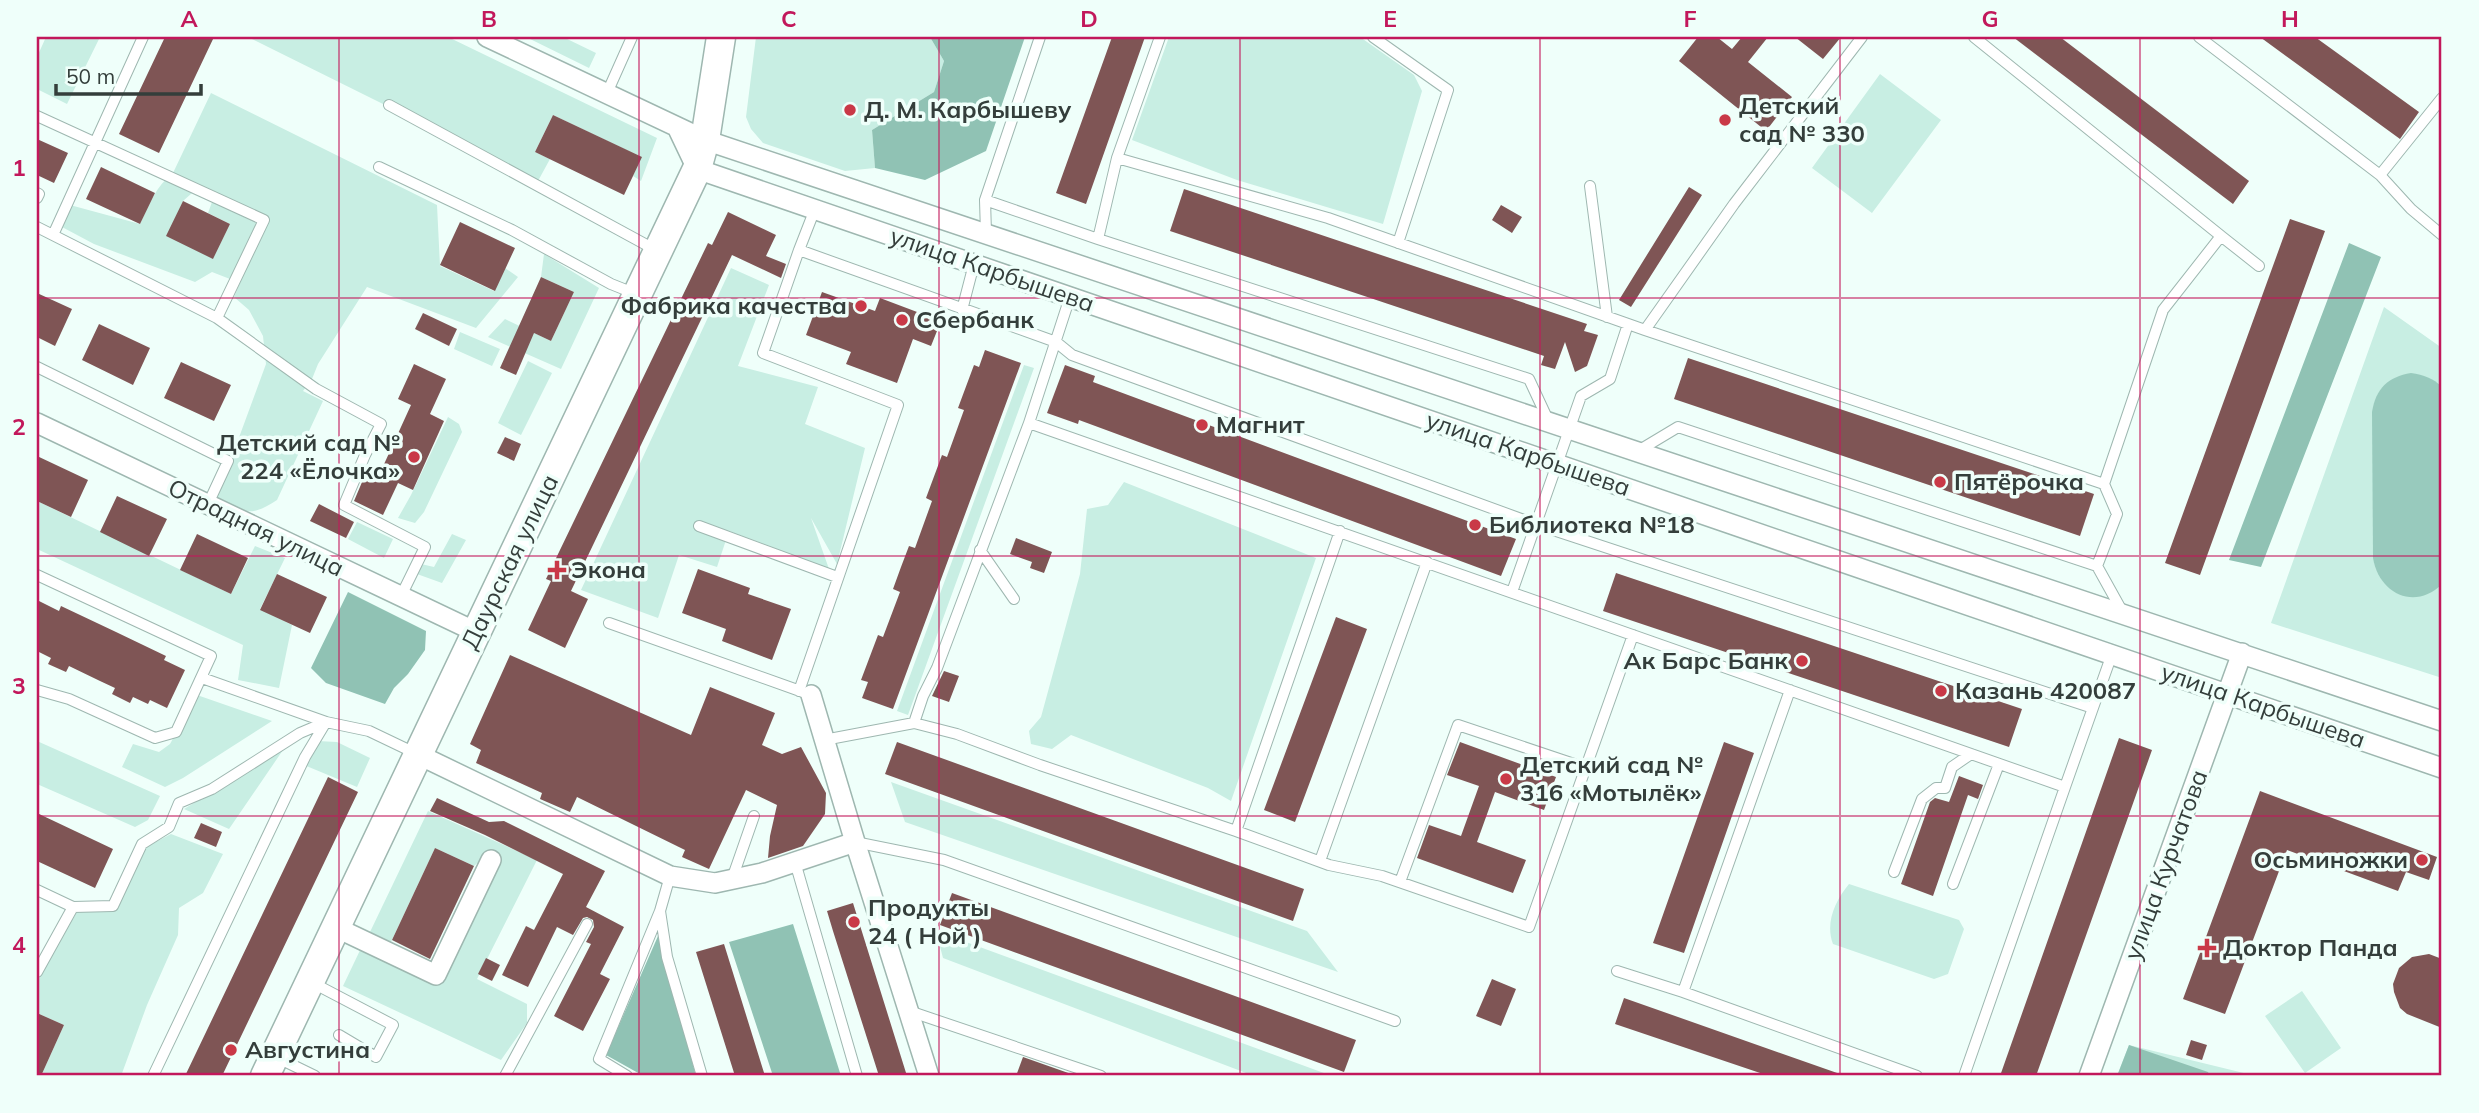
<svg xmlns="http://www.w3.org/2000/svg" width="2479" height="1113" viewBox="0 0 2479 1113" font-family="Mulish,sans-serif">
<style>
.green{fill:#c8eee3}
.forest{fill:#90c2b4}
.water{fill:#98cabd}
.building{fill:#7f5555}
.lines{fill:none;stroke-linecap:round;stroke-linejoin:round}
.lane-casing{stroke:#9eb7b0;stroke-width:12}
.street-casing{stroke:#9eb7b0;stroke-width:22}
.secondary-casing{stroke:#9eb7b0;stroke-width:31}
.lane{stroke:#fff;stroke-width:10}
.street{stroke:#fff;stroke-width:19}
.secondary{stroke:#fff;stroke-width:28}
.grid{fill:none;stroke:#c2185b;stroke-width:2;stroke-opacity:0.55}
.poi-dot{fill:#c93947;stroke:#effffa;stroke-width:2.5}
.labels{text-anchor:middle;stroke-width:7;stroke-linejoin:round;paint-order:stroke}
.poi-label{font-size:24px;font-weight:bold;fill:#343e3b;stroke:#effffa;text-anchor:start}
.street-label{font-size:24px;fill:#343e3b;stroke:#effffa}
.neatline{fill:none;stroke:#c2185b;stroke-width:2.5}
.grid-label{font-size:23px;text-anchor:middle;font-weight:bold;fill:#c2185b}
</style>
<rect width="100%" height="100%" fill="#effffa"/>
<path class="green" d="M46 37H100L67 104 37 89V57Z
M248 37H448L657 138 641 181 633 176 641 157 553 115 535 152 550 159 538 181Z
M526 37H563L596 53 589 68Z
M756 37H930L944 61 934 92 872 130 875 168 845 171 763 143 751 129 746 117Z
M1169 37H1360L1414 75 1422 91 1383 224 1237 180 1132 140Z
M1880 74 1941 120 1872 213 1812 168Z
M211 93 437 205 440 266 494 291 505 268 518 277 476 328 367 287 318 364 312 379 303 391 323 401 277 500C250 518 244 512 216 500L266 364 263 336 249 310 234 297 268 219 200 186 183 201 167 236 213 258 230 224 208 213 212 202 257 223 230 279 212 272 195 282 94 244 62 227 70 205 140 224C149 205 156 186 173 173Z
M544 254 599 288 561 369 488 337 505 319 551 341 574 292 541 277Z
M731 268 769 285 738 366 818 387 805 424 865 448 837 564 811 518 829 569 729 531 717 567 679 555 658 618 581 590Z
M2384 307 2442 348V678L2271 623Z
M460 332 500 349 492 366 454 349Z
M528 361 552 373 521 435 498 423Z
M1024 365 1034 368 908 715 897 711Z
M448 417 459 424 462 432 424 512 415 523 398 518 411 495Z
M1124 482 1316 558 1231 801 1208 788 1071 735 1052 749 1031 744 1029 731 1041 717 1080 574 1087 509 1108 505Z
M37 501 231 594 255 546 285 558 260 609 292 625 279 688 238 680 243 645 37 549Z
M357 522 393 539 384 558 348 539Z
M452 534 466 540 442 583 417 574 421 564 434 567Z
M197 695 272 721 183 778 165 787 122 767 133 744 159 752 170 744Z
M37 741 160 796 148 820 135 827 37 784Z
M317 741 337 742 370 758 357 787 304 765Z
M283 750 229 829 184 809Z
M891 782 1307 931 1338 972 905 822Z
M428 811 537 860 477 979 527 1004V1023L501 1060 343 986 363 944 436 979 489 853 474 866 435 848 391 942 370 932Z
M171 834 223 854 203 893 179 908 178 935 147 1005 121 1076H41L64 1025 37 1013V982L77 912 115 910 146 847Z
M1849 884 1959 920 1964 929 1948 974 1934 979 1833 944C1825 923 1835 901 1849 884Z
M936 931 1332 1076H1254L943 958Z
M2302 991 2341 1048 2305 1073 2265 1016Z
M2129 1045 2256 1076H2117Z"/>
<path class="forest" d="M930 37H1025L986 151 925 180 875 168 872 130 934 92 944 61Z
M2349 243 2381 257 2261 567 2229 560Z
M348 592 426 631 425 650 408 674 394 688 385 704 326 683 311 668Z
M793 924 841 1076H773L729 942Z
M658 936 696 1076H640V1074L606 1055Z
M2129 1045 2208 1072 2210 1076H2117Z"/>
<path class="water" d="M2411 373C2424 375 2433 378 2442 387V584C2415 611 2379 594 2373 558L2372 412C2376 388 2388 377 2411 373Z"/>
<path class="building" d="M165 37H214L159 153 119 134Z
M1112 37H1145L1086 204 1056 193Z
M1698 37H1717L1732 49 1742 37H1768L1748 62 1792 97 1766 131 1679 61Z
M1795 37H1841L1823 59Z
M2013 37H2060L2249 181 2233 204Z
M2260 37H2315L2419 112 2400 139Z
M553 115 642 157 624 195 535 152Z
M37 139 68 153 54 183 37 175Z
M101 167 155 193 140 224 86 199Z
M1689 187 1702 195 1631 307 1619 300Z
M1184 189 1587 324 1584 331 1598 335 1587 366 1575 372 1565 342 1555 369 1541 365 1544 356 1170 231Z
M183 201 230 224 213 259 166 236Z
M1501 205 1522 217 1512 233 1492 220Z
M728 212 776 235 766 256 786 264 781 278 732 255 571 591 588 599 565 648 528 630 551 581 546 579 708 243 712 245Z
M2290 219 2325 231 2200 575 2165 563Z
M460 222 515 248 495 291 440 265Z
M541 277 574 292 551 341 534 333 516 375 500 368Z
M822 292 875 311 880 298 941 321 931 346 913 339 897 383 846 364 851 352 806 335Z
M37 293 72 309 55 346 37 337Z
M423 313 457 329 449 346 415 329Z
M99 324 150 348 133 385 82 360Z
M985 350 1021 363 893 709 862 698 868 682 861 680 878 635 883 637 900 592 893 589 901 567 909 546 915 548 932 501 926 498 942 455 947 457 964 410 958 408 974 365 979 367Z
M1688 358 2094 494 2080 536 1674 399Z
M181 362 231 385 214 421 164 398Z
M414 364 446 379 430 414 444 421 413 490 398 483 383 515 354 501 368 468 380 473 411 405 398 399Z
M1065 365 1095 376 1093 382 1516 539 1501 576 1079 420 1078 424 1047 413Z
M505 437 521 444 514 461 497 453Z
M37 456 88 480 71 517 37 501Z
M117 496 167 519 149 556 100 532Z
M319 504 354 522 346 538 310 521Z
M197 534 248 558 231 594 180 570Z
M1016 538 1052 552 1044 573 1030 568 1032 562 1010 554Z
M698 569 750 588 748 594 791 609 772 660 722 641 726 629 682 613Z
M1616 573 2022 709 2009 747 1603 611Z
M277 574 327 597 310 633 260 610Z
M37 600 59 611 61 606 116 632 166 656 164 660 185 670 167 708 150 700 148 704 133 697 130 703 112 694 115 688 100 681 69 666 66 672 48 664 51 658 37 651Z
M1336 617 1367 629 1295 822 1264 810Z
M510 655 691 735 710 687 775 713 762 745 782 754 801 747 826 793 825 814 803 846 768 858 770 836 777 805 746 790 709 869 682 857 685 850 577 797 570 812 540 799 542 793 476 763 481 750 470 744Z
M944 671 959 676 949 702 932 696Z
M2119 738 2152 750 2036 1076H2000Z
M897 742 1304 889 1293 921 885 774Z
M1460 742 1556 777 1544 810 1495 792 1477 842 1526 860 1513 893 1417 858 1429 825 1461 836 1479 786 1447 775Z
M1724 742 1754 753 1684 953 1653 943Z
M1959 776 1983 785 1978 799 1968 795 1933 896 1901 884 1930 802 1935 798 1949 802Z
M328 777 358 792 222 1076H185Z
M2260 791 2437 857 2429 880 2406 872 2398 891 2287 850 2225 1014 2183 999Z
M437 798 489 822 504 821 605 871 586 907 624 927 600 974 610 979 583 1031 554 1016 591 944 586 942 594 927 593 920 587 917 583 918 573 935 557 927 528 987 502 975 526 926 534 930 563 874 485 835 430 811Z
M37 813 113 849 95 888 37 861Z
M201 823 222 832 216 847 194 838Z
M435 848 474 866 430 959 392 940Z
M952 893 1356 1040 1344 1072 940 925Z
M853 903 907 1076H879L833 931 827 911Z
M724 944 765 1076H735L696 952Z
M2429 954 2442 959V1028L2407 1014 2400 1008 2394 992 2393 984 2399 968 2412 957Z
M486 958 500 965 492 981 478 974Z
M1492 979 1516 989 1501 1026 1476 1016Z
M1624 998 1840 1074V1076H1769L1615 1024Z
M37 1013 64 1025 41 1076H37Z
M2191 1040 2207 1045 2202 1060 2186 1055Z
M1023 1057 1074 1075 1073 1076H1016Z"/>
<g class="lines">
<g class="lane-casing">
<path id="lane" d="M1373 37 1448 90 1398 243
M1974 37 2221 236 2163 310 2104 484 2117 514 2097 566 2122 611
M2199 37 2380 175 2411 209 2442 235
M607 93 632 37
M389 105 654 249
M37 116 264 220 217 318
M1117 158 1160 37
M379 167 512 230 611 284 636 294
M2380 175 2442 98
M1590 186 1607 317
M37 193 39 194 37 198
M985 200 1098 239 1529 379 1549 422
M815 209 799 250 1056 342 1072 355 1535 524 2093 708
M37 227 217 318 316 389 381 424 365 455 344 505 425 547 400 598
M986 233 985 200 1040 37
M53 235 143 37
M2221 236 2259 266
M1098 239 1117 158 1328 218 1645 330 2104 484
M1070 297 1029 423 2065 787 2112 654
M962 310 974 264
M1645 330 1734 204 1862 37
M37 367 228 461 208 504
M1029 423 937 668 923 696 914 723 957 734 1040 765 1236 831 1340 531
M1638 451 1678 427 2097 566
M699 526 837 577
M980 550 1014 599
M37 575 211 656 176 732 155 738 69 699 37 690
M1512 592 1581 396 1610 379 1628 324
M609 623 803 692
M202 678 326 722
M1790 690 1683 992 1917 1076
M799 691 898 405 763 353 799 250
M824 740 914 723
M1236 831 1329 865 1382 876 1529 927 1633 635
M855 842 944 860 1395 1021
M1320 861 1427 562
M795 862 857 1076
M1894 872 1922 799 1936 788H1945L1952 767 1971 754
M670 876 660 911 667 957 702 1076
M732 879 754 816
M1400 882 1458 725 1586 768
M1953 884 1999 764
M37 890 73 907
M1617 971 1683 992
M37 972 73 907 113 906 142 844 169 827 179 803 212 789 300 733 326 722
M311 982 393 1025 376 1057 339 1035
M909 1011 1101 1076
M278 1058 315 1076
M153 1076 305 757 326 722 369 731 415 753
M505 1076 587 924
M627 1076 599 1059 660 911
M1964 1076 2065 787"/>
</g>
<g class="street-casing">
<path id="street" d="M487 37 705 140 2442 721
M677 127 697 169 2442 768
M37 423 476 632
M811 695 855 842 929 1076
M417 754 670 876 715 883 762 873 855 842
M335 927 436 975 491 860
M2089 1076 2242 653"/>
</g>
<g class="secondary-casing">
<path id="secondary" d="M265 1076 697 169 705 140 721 37"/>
</g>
<use href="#lane" class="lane"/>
<use href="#street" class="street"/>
<use href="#secondary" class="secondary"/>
</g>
<path class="grid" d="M339 37V1076M639 37V1076M939 37V1076M1240 37V1076M1540 37V1076M1840 37V1076M2140 37V1076M37 298H2442M37 556H2442M37 816H2442"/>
<g class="poi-dot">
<circle cx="850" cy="110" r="7"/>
<circle cx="1725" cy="120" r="7"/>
<circle cx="861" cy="306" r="7"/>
<circle cx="902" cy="320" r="7"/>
<circle cx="1202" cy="425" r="7"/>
<circle cx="414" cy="457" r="7"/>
<circle cx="1940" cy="482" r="7"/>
<circle cx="1475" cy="525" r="7"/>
<path d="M553.5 559.5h7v7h7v7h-7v7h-7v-7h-7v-7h7z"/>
<circle cx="1802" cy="661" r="7"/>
<circle cx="1941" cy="691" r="7"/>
<circle cx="1506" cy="779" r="7"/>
<circle cx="2422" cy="860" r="7"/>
<circle cx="854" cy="922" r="7"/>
<path d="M2203.5 937.5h7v7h7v7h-7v7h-7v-7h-7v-7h7z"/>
<circle cx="231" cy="1050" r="7"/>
</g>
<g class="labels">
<g class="poi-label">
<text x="1739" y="114">Детский<tspan x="1739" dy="28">сад № 330</tspan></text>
<text x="864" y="118">Д. М. Карбышеву</text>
<text x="847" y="314" text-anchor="end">Фабрика качества</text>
<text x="916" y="328">Сбербанк</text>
<text x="1216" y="433">Магнит</text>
<text x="400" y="451" text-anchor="end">Детский сад №<tspan x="400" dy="28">224 «Ёлочка»</tspan></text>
<text x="1954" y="490">Пятёрочка</text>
<text x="1489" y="533">Библиотека №18</text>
<text x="571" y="578">Экона</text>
<text x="1788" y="669" text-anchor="end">Ак Барс Банк</text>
<text x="1955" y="699">Казань 420087</text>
<text x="1520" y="773">Детский сад №<tspan x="1520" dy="28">316 «Мотылёк»</tspan></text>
<text x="2408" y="868" text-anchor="end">Осьминожки</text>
<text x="868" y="916">Продукты<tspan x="868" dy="28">24 ( Ной )</tspan></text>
<text x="2223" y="956">Доктор Панда</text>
<text x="245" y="1058">Августина</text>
</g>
<g class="street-label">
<text transform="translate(992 270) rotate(19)" y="8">улица Карбышева</text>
<text transform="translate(1528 454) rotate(19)" y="8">улица Карбышева</text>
<text transform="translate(256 528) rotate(26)" y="8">Отрадная улица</text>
<text transform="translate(510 562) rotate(-64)" y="8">Даурская улица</text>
<text transform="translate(2263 706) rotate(19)" y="8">улица Карбышева</text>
<text transform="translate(2166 865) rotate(-70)" y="8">улица Курчатова</text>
</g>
</g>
<rect width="2479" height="1113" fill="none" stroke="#effffa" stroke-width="77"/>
<path d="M56 84v10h145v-10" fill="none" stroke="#343e3b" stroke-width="3.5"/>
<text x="66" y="84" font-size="21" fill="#343e3b" stroke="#effffa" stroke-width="5" paint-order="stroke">50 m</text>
<rect x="38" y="38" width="2402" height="1036" class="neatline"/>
<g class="grid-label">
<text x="189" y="27">A</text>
<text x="489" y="27">B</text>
<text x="789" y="27">C</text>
<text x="1089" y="27">D</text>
<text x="1390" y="27">E</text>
<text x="1690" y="27">F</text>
<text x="1990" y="27">G</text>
<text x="2290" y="27">H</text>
<text x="19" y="176">1</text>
<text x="19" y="435">2</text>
<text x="19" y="694">3</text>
<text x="19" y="953">4</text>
</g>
</svg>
